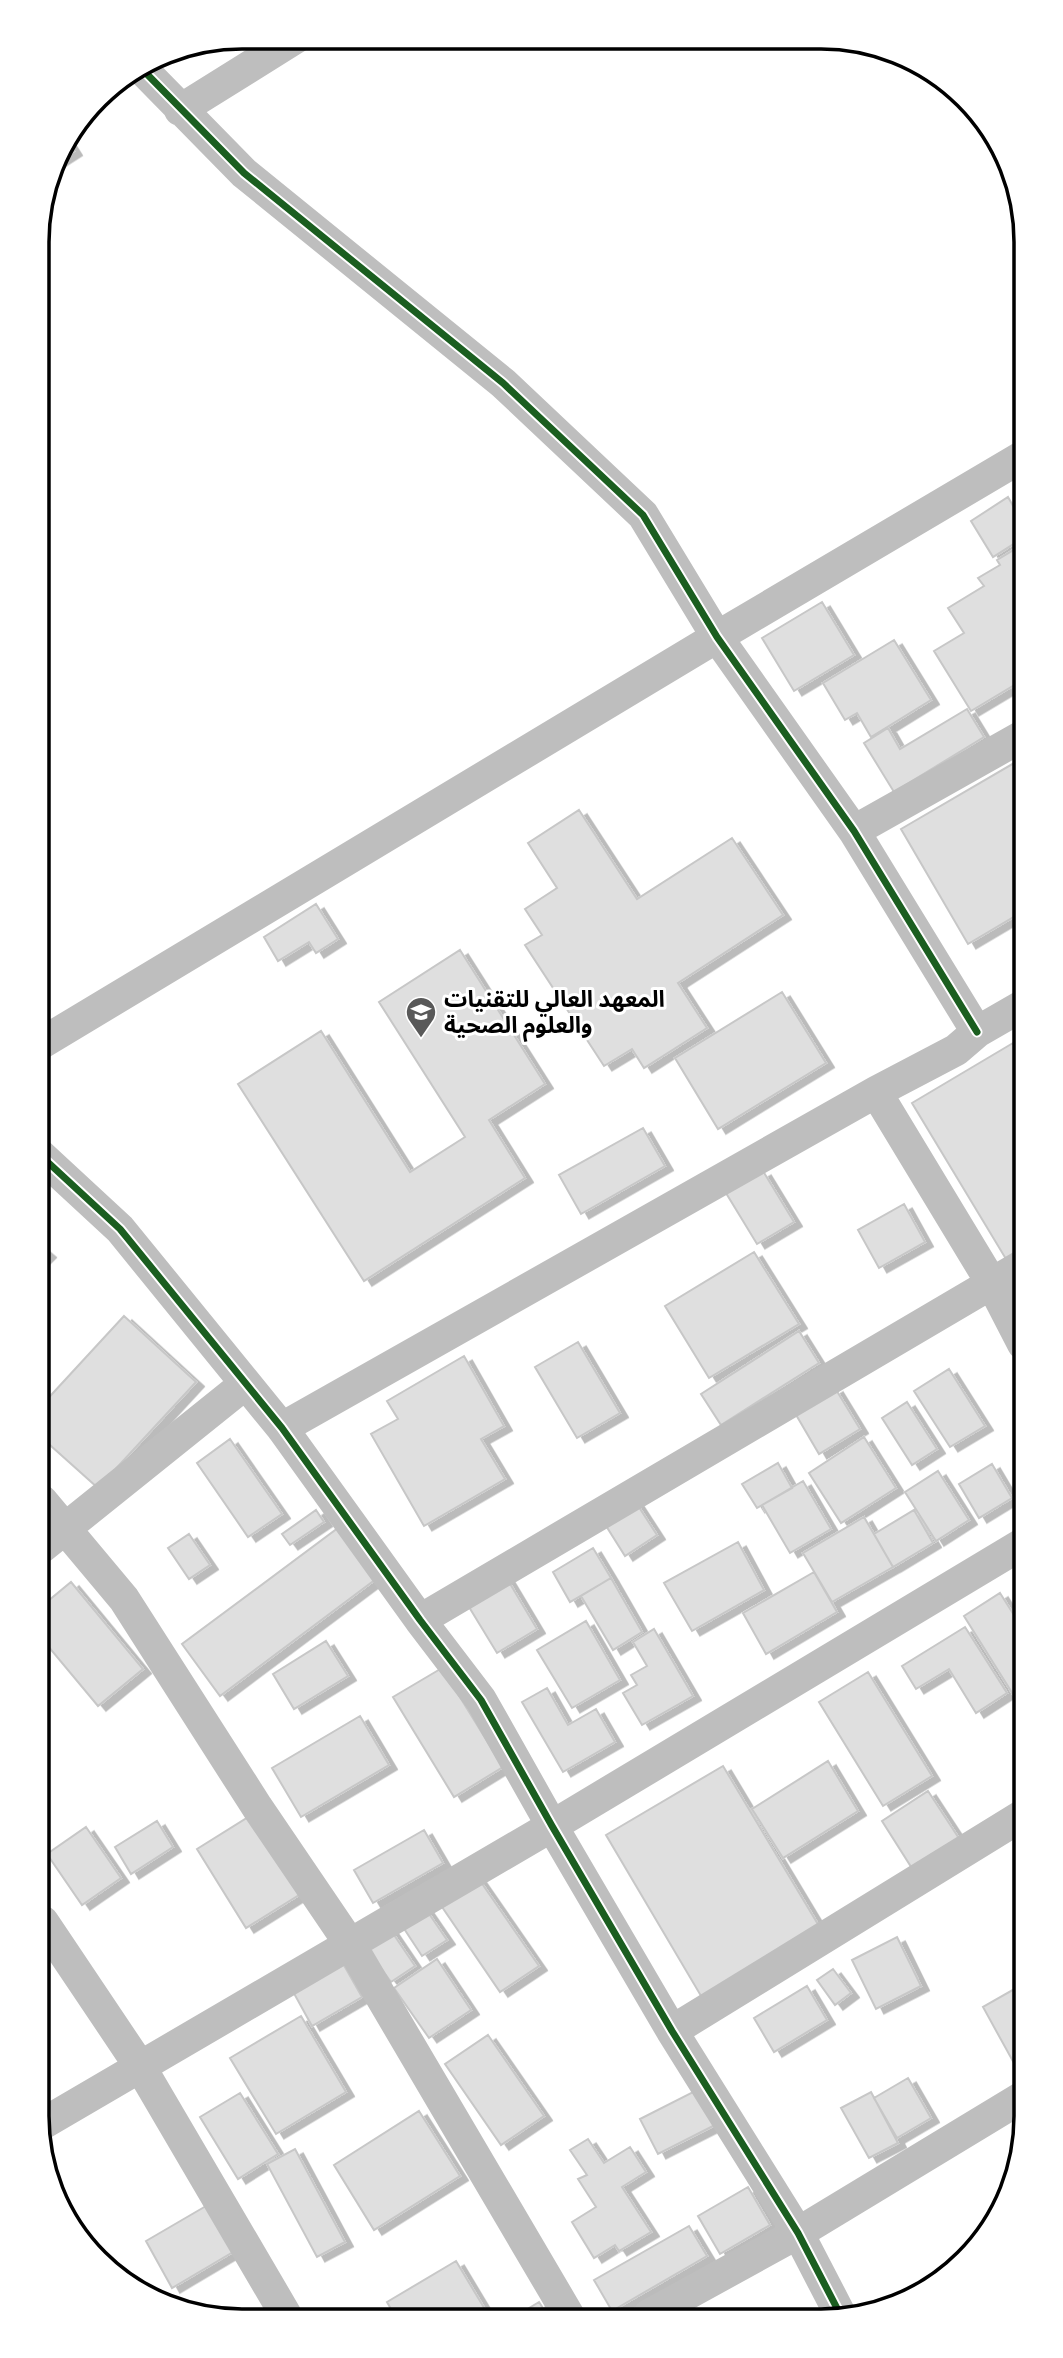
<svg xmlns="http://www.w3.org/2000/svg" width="1063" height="2358" viewBox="0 0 1063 2358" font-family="'Roboto Condensed','Noto Sans Arabic',sans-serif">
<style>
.building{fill:#dfdfdf;stroke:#c7c7c7;stroke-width:2;filter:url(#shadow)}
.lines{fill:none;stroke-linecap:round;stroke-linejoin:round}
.street{stroke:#bebebe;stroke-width:32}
.cycleway-casing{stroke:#fff;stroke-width:11}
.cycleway{stroke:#1b5e20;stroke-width:7}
.labels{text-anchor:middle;stroke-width:6;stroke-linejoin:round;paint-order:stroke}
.poi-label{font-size:23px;font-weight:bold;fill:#000;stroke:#fff;text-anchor:start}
.rim{fill:none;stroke:#000;stroke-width:3.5}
</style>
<defs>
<filter id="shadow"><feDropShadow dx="8" dy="4.5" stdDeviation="0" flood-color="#0004"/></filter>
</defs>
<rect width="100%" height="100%" fill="#fff"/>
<path class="building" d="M67 140 74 151 55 163 58 151Z
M1008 497 1020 518V540L993 557 971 521Z
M1020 546 1021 681 971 711 934 651 964 633 948 608 984 586 978 578 1000 565 997 560Z
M822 602 854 655 794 691 762 638Z
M894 640 931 700 871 737 857 713 845 720 823 683Z
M967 709 984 737 894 792 864 743 888 728 900 749Z
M1021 759 1022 912 968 944 901 829Z
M579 810 637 899 732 838 783 915 678 983 707 1028 644 1068 632 1049 604 1066 525 945 542 935 525 909 557 888 528 843Z
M316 904 338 939 316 953 309 942 278 961 264 937Z
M460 950 545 1084 489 1120 525 1178 364 1281 238 1084 321 1031 410 1172 465 1137 379 1002Z
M782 992 826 1063 718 1129 675 1058Z
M1013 1043 1022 1058 1023 1176 1018 1179 1023 1188V1256L1009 1264 912 1103Z
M643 1128 665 1166 581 1214 559 1175Z
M763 1171 794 1222 757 1244 726 1193Z
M904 1204 925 1242 879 1268 858 1230Z
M41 1247 48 1253 41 1260Z
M754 1252 799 1324 709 1378 665 1306Z
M124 1316 196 1382 98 1488 41 1437V1406Z
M799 1331 819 1363 721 1425 701 1394Z
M578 1342 620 1413 577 1438 535 1367Z
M464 1356 504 1426 481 1439 505 1479 424 1526 371 1434 398 1419 387 1401Z
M949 1369 985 1426 950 1447 914 1391Z
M835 1388 860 1429 819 1454 795 1413Z
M907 1402 937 1449 912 1465 882 1418Z
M864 1437 896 1488 841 1523 809 1473Z
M230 1439 282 1514 248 1537 197 1463Z
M778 1463 792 1488 757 1508 742 1484Z
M992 1464 1012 1498 979 1518 959 1484Z
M938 1471 969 1520 936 1541 905 1492Z
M803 1481 831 1529 790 1553 762 1505Z
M635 1501 657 1535 625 1556 603 1521Z
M316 1510 324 1522 290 1545 282 1534Z
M914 1510 933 1543 893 1567 874 1534Z
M864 1517 893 1567 832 1602 803 1553Z
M338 1528 376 1579 220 1696 182 1644Z
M189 1534 210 1565 189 1579 168 1548Z
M738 1542 764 1590 692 1631 664 1583Z
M593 1548 611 1578 570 1602 553 1572Z
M814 1572 837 1612 766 1654 743 1613Z
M506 1577 537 1629 497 1653 466 1602Z
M611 1578 642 1632 613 1650 581 1596Z
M71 1582 143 1669 98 1706 42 1639V1606Z
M1000 1593 1024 1631V1694L1016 1699 964 1616Z
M586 1621 620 1680 572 1708 537 1650Z
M965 1627 1007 1693 976 1713 949 1669 916 1689 902 1666Z
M654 1629 693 1696 642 1725 623 1693 637 1685 631 1675 647 1666 633 1642Z
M326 1641 348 1676 294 1709 273 1674Z
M442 1668 503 1767 454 1797 393 1697Z
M868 1672 932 1776 883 1806 819 1702Z
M547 1688 568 1725 596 1709 615 1742 563 1772 522 1702Z
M360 1716 389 1765 301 1817 272 1768Z
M828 1761 858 1811 783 1858 752 1809Z
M723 1766 822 1931 704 2001 606 1835Z
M928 1791 962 1843 915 1873 882 1821Z
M250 1816 299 1895 246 1928 197 1849Z
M157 1821 173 1847 131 1874 115 1847Z
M86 1827 121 1878 82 1905 47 1854Z
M424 1830 443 1863 373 1903 354 1870Z
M476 1875 539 1966 500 1992 438 1901Z
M423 1905 447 1940 422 1956 399 1921Z
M390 1929 415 1966 391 1982 365 1946Z
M897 1937 921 1986 876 2009 852 1960Z
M437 1959 471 2010 429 2038 394 1988Z
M341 1960 362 1997 312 2026 291 1988Z
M833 1969 851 1993 835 2005 817 1980Z
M1025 1983 1026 2059 1015 2065 983 2007Z
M807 1986 827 2020 774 2052 754 2018Z
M301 2016 346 2092 276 2134 230 2058Z
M488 2035 544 2116 501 2145 445 2064Z
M908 2078 931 2118 897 2138 874 2098Z
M697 2090 715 2125 658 2154 640 2119Z
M871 2092 898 2143 869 2158 841 2108Z
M240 2093 278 2154 238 2179 200 2117Z
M419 2111 460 2176 374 2230 334 2165Z
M588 2139 604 2163 630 2147 646 2172 622 2187 651 2232 619 2251 615 2245 594 2258 572 2222 596 2207 578 2179 587 2175 570 2150Z
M295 2149 345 2242 317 2257 267 2164Z
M748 2187 770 2225 720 2254 698 2216Z
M206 2206 233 2252 172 2288 146 2241Z
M689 2226 707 2256 612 2311 594 2280Z
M456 2261 489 2316H395L387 2302Z
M539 2302 548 2316H516Z"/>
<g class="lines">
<path class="street" d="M140 67 244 173 503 383 643 515 717 637 854 831 977 1032
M180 110 297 37
M854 831 1021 737
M40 1044 717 637 1020 458
M876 1092 991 1282 1023 1344
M40 1155 120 1229 282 1428 420 1620 481 1700 552 1826 672 2031 798 2233 840 2314
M282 1428 876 1092 956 1050 977 1032 1022 1006
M42 1501 124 1599 257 1807 350 1944 569 2316
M42 1547 245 1384
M420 1620 1023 1265
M43 1922 141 2068 287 2317
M672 2031 1025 1814
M44 2123 552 1826 1024 1543
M649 2315 798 2233 1026 2095"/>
<g class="cycleway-casing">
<path id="cycleway" d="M140 67 244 173 503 383 643 515 717 637 854 831 977 1032
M40 1155 120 1229 282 1428 420 1620 481 1700 552 1826 672 2031 798 2233 840 2314"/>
</g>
<use href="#cycleway" class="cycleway"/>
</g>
<defs>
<g id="school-pin" transform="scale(1.575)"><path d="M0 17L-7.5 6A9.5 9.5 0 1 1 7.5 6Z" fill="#595959" stroke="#fff"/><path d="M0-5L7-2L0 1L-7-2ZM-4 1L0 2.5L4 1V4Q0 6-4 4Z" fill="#fff"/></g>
</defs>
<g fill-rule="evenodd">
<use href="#school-pin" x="421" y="1012"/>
</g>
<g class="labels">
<g class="poi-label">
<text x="444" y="1007">المعهد العالي للتقنيات<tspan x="444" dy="26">والعلوم الصحية</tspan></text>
</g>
</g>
<path d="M0 0H1063V2358H0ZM242 49H821A193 193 0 0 1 1014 242V2116A193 193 0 0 1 821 2309H242A193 193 0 0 1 49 2116V242A193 193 0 0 1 242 49Z" fill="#fff" fill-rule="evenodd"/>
<path class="rim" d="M242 49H821A193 193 0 0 1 1014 242V2116A193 193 0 0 1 821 2309H242A193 193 0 0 1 49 2116V242A193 193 0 0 1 242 49Z"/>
</svg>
